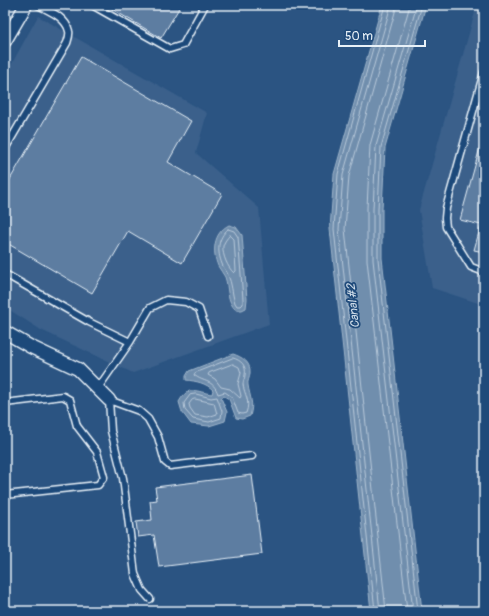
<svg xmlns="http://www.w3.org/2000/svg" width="489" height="616" viewBox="0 0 489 616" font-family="Pangolin,sans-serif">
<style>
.built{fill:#3a608b}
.water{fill:#708ead;stroke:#a0b6cb}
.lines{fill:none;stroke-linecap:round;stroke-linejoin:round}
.shore{stroke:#b8c9da;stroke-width:1}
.building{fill:#5d7da1;stroke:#e8f1f8}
.service-casing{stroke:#e8f1f8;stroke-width:9}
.minor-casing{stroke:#e8f1f8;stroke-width:15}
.service{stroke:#1f4a7a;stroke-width:6}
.minor{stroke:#1f4a7a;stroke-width:12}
.labels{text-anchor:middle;stroke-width:3.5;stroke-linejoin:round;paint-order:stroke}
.water-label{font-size:12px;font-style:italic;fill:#d0dde9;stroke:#1f4a7a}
</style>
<rect width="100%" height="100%" fill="#2b5482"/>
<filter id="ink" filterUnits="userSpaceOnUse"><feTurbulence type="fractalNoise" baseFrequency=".025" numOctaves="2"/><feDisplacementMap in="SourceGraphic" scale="8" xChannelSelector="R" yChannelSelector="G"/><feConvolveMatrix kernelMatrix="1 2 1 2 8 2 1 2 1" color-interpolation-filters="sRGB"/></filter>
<g filter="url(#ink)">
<path class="built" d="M477 5H484V305L432 288 419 210Z
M38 16 207 113 196 153 259 208 269 324 133 373 41 330 5 307V76Z"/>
<path class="water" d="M382 5H426L385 148 382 209V258L422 611H371L330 229 334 174Z
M229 225 236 227 242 235 247 299 246 308 242 310H236C226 301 229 288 225 277 223 273 220 270 218 266 212 252 213 233 229 225Z
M233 354C242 357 251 362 250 373 250 378 247 381 248 385 250 398 254 403 250 416L242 419 236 418 229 399 224 396 221 398 227 412 225 421 209 426 191 424 182 412 179 402C189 384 196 392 212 394L213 390C206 383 196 381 186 380V376L189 371Z"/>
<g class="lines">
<path class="shore" d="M228 229 234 231 238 237 243 299V304L241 306H237L235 303C232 294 232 283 228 275 227 271 223 268 222 264 217 251 217 239 228 229Z
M230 235 234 239 236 271 234 273C228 268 222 255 223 246 224 242 227 238 230 235Z
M233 358C241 360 247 366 245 375 245 378 243 381 243 384 244 395 251 400 246 413L242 414 238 413 232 397 225 392 218 394C213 379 204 383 194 375L195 373Z
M233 364 239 367 241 373 238 384 241 396 240 398 230 389 221 387 215 379 208 375 209 373Z
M196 394 211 398 217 397 222 411 221 418 209 422 193 419 185 410 184 403 190 395Z
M195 399 214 403 217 414 208 417 195 415 190 408 189 404 192 400Z
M375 611 334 229 338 174 385 5
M380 611 339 229 343 175 391 5
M386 611 345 229 349 176 397 5
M407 611 367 260V208L370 145 410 5
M413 611 373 260V209L376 146 417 5
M418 611 378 259V209L381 147 422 5"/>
</g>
<path class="building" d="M105 5H181L161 38Z
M81 57 191 121 168 162 222 194 182 263 128 231 92 293 5 242V188Z
M484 133V252L474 250 481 225 460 220Z
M252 475 262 554 159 567 154 535 138 537 136 522 152 520 150 501 157 500 155 487Z"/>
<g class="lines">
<g class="service-casing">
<path id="service" d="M92 5 170 49 183 45 205 5
M484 72 446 208 445 218 446 227 471 267 484 272
M5 149 67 43C68 40 70 35 69 31 66 17 49 11 38 5
M5 274 89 322 130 342 98 388
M130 342 150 308 166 300 186 302 199 309 208 336
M5 403 63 396 70 400 77 426 97 452 104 477 98 485 5 495
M150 599 142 590 135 574 123 478 111 431 109 400 139 411 148 419 158 437 165 462 170 466 252 456"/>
</g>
<g class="minor-casing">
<path id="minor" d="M5 41 26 5
M5 332 31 347 78 369 109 400"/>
</g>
<use href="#service" class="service"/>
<use href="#minor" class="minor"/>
</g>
</g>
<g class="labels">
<g class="water-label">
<text transform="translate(353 306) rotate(-96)" y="4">Canal #2</text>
</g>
</g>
<rect width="489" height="616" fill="none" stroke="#1f4a7a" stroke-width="20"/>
<rect x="10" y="10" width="469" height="596" fill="none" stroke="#e8f1f8" stroke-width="1.5" filter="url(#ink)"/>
<path d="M339 40v6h86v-6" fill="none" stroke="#e8f1f8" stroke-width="2"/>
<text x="345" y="40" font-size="12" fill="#e8f1f8" stroke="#1f4a7a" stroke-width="3" paint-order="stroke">50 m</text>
</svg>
